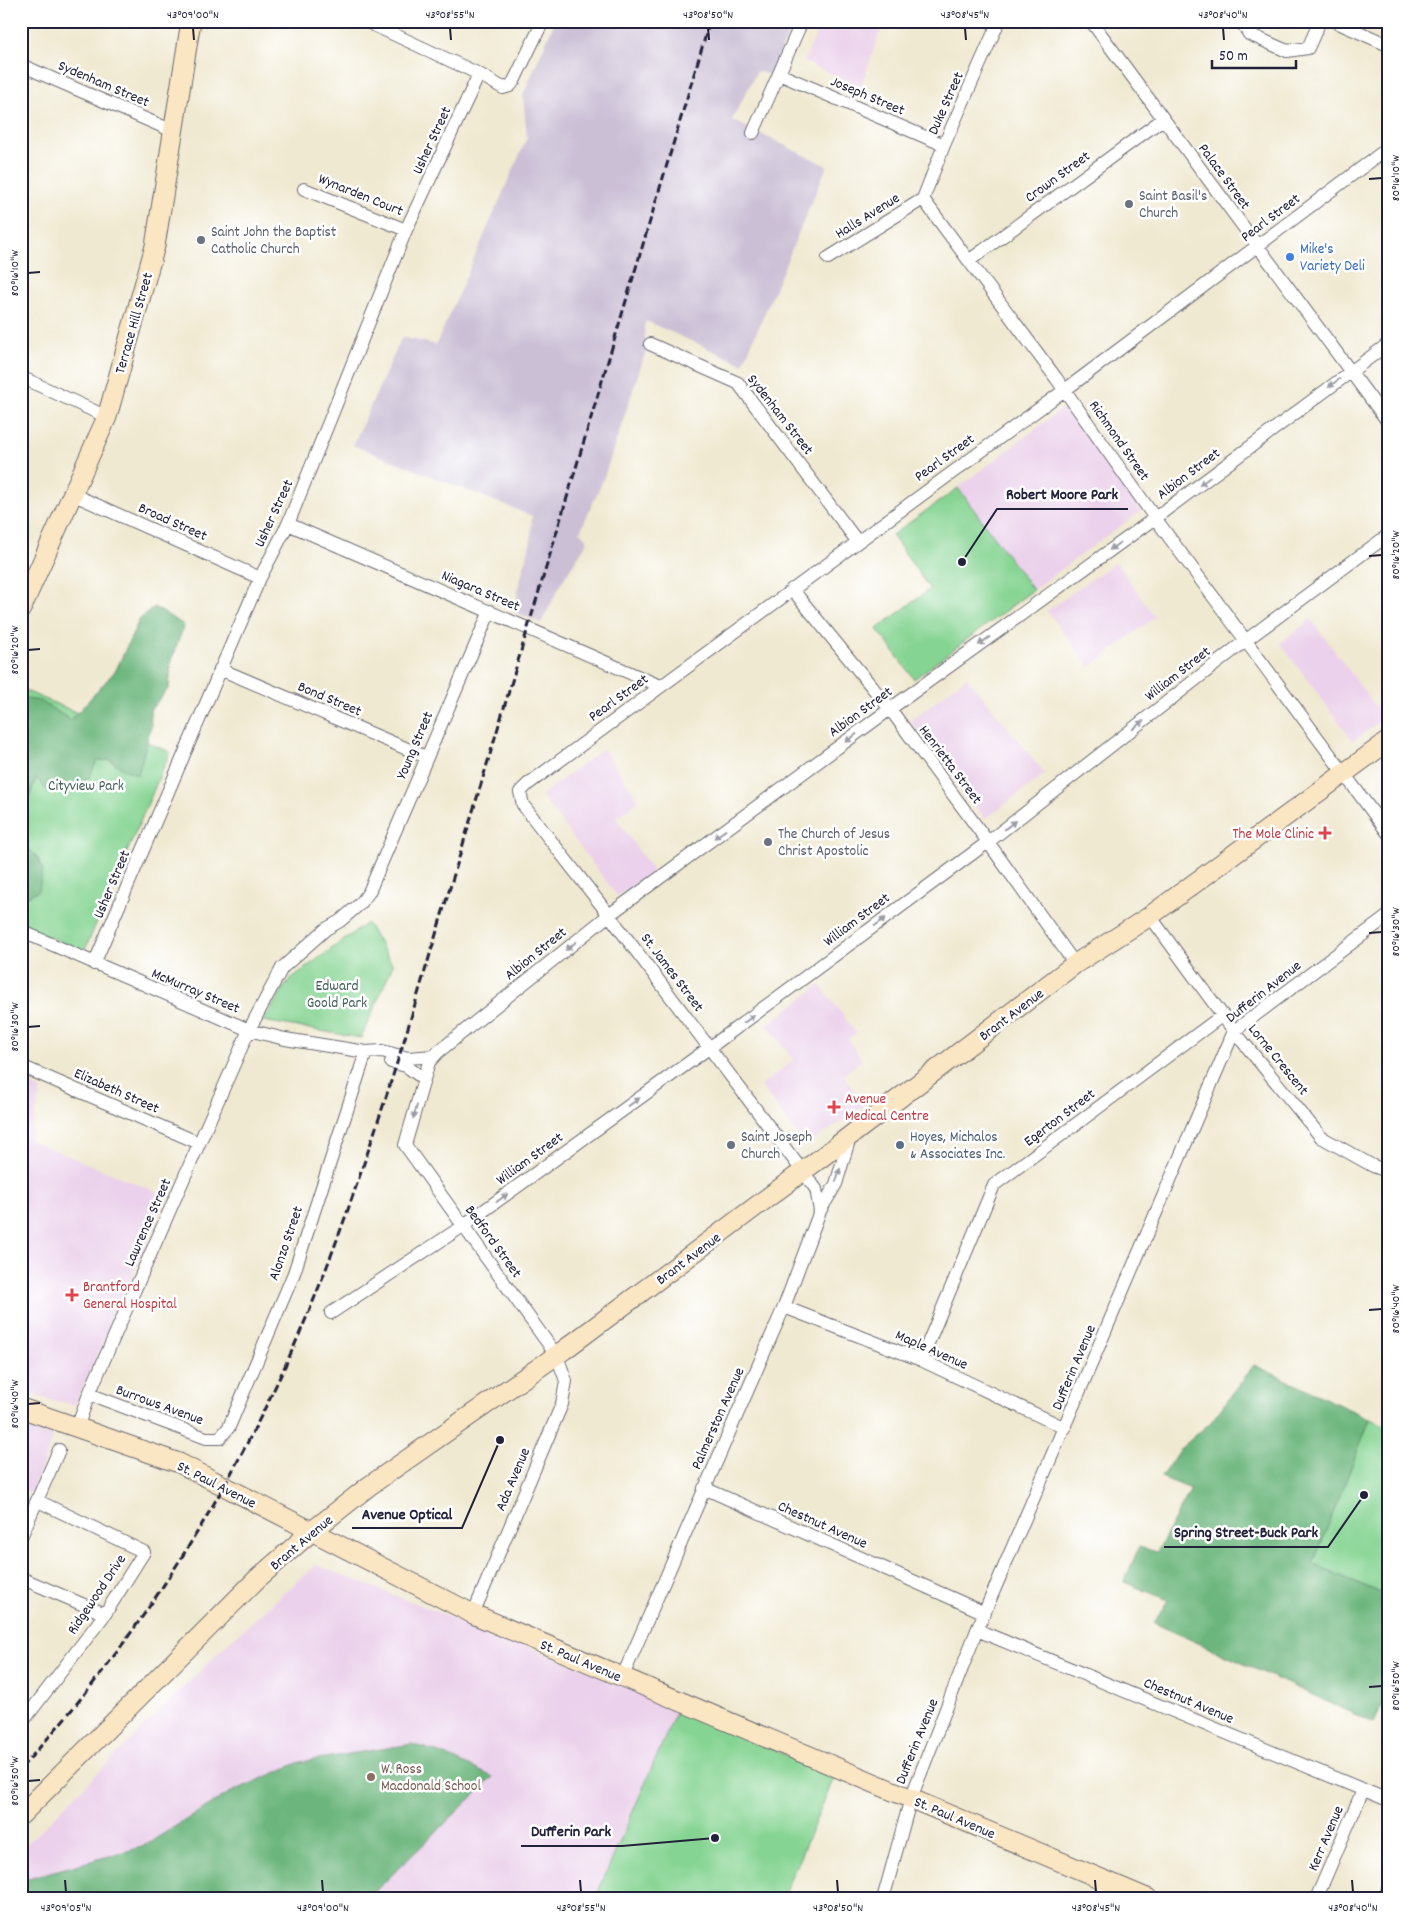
<svg xmlns="http://www.w3.org/2000/svg" width="1409" height="1920" viewBox="0 0 1409 1920" font-family="Dekko,sans-serif">
<style>
.built{fill:#ebd1eb}
.industrial{fill:#cbbfd5}
.green{fill:#86d493;stroke:#547b67}
.forest{fill:#6cb67d;stroke:#476c5c}
.lines{fill:none;stroke-linecap:round;stroke-linejoin:round}
.street-casing{stroke:#6a6870;stroke-width:14}
.secondary-casing{stroke:#6a6870;stroke-width:21}
.street{stroke:#fff;stroke-width:12}
.secondary{stroke:#fbe6c3;stroke-width:19}
.rail{stroke:#22223b;stroke-width:3;stroke-dasharray:8 4;stroke-linecap:butt}
.oneway{fill:#9c9ca7}
.ticks{fill:none;stroke:#22223b;stroke-width:2}
.worship-dot{fill:#6b7280;stroke:#fff;stroke-width:2}
.shop-dot{fill:#3f7fe0;stroke:#fff;stroke-width:2}
.health-dot{fill:#e0444e;stroke:#fff;stroke-width:2}
.service-dot{fill:#5c6f8a;stroke:#fff;stroke-width:2}
.education-dot{fill:#8d6e63;stroke:#fff;stroke-width:2}
.labels{text-anchor:middle;stroke-width:5;stroke-linejoin:round;paint-order:stroke}
.street-label{font-size:15px;fill:#22223b;stroke:#fff}
.worship-label{font-size:15px;fill:#5b616d;stroke:#fff;text-anchor:start}
.shop-label{font-size:15px;fill:#366cbe;stroke:#fff;text-anchor:start}
.park-label{font-size:15px;fill:#45605a;stroke:#fff}
.health-label{font-size:15px;fill:#be3a42;stroke:#fff;text-anchor:start}
.service-label{font-size:15px;fill:#4e5e75;stroke:#fff;text-anchor:start}
.education-label{font-size:15px;fill:#785e54;stroke:#fff;text-anchor:start}
.leader{fill:none;stroke:#22223b;stroke-width:2}
.callout-dot{fill:#22223b;stroke:#fff;stroke-width:2}
.callout-label{font-size:16px;text-anchor:middle;font-weight:bold;fill:#22223b;stroke:#fff;stroke-width:5;stroke-linejoin:round;paint-order:stroke}
.neatline{fill:none;stroke:#22223b;stroke-width:2}
.ticks-label{font-size:12px;text-anchor:middle;fill:#22223b}
</style>
<rect width="100%" height="100%" fill="#fff"/>
<filter id="ink" filterUnits="userSpaceOnUse"><feTurbulence type="fractalNoise" baseFrequency=".02" numOctaves="2"/><feDisplacementMap in="SourceGraphic" scale="10" xChannelSelector="R" yChannelSelector="G"/><feConvolveMatrix kernelMatrix="1 2 1 2 8 2 1 2 1" color-interpolation-filters="sRGB"/></filter>
<filter id="wash" filterUnits="userSpaceOnUse"><feTurbulence type="fractalNoise" baseFrequency=".0096" numOctaves="4" result="noise"/><feDisplacementMap in="SourceGraphic" scale="20" xChannelSelector="R" yChannelSelector="G"/><feGaussianBlur stdDeviation="1.12" result="paint"/><feColorMatrix in="noise" values="0 0 0 0 0 0 0 0 0 0 0 0 0 0 0 0 0 1.4 0 .05"/><feComposite in="paint" operator="in"/></filter>
<g filter="url(#wash)">
<rect width="100%" height="100%" fill="#f0e9d1"/>
<path class="built" d="M822 21H867L881 29 861 86 804 62Z
M1066 406 1141 511 1033 590 958 488Z
M1116 562 1155 617 1090 667 1047 611Z
M1311 619 1384 718 1353 741 1280 643Z
M967 677 1045 774 985 819 910 721Z
M603 749 639 801 616 818 653 871 617 896 541 795Z
M820 985 856 1033 848 1039 862 1060 843 1075 865 1105 806 1146 761 1086 794 1060 767 1025Z
M21 1081 41 1090 29 1140 167 1196 75 1405 21 1393Z
M21 1424 54 1436 31 1493 21 1488Z
M316 1565 679 1705 595 1899H21V1850L229 1642Z"/>
<path class="industrial" d="M555 21H794L770 75 757 71 732 120 827 166 743 364 646 321 644 326 646 351 603 480 580 532 588 541 563 580 541 623 515 612 519 584 531 541 532 516 353 445 402 337 436 345 527 138 523 95Z"/>
<path class="green" d="M958 488 1033 590 914 679 877 629 930 589 892 535Z
M21 689 170 752 84 952 21 925Z
M367 923 393 965 361 1038 263 1021 289 980Z
M1370 1419 1388 1426V1596L1313 1564Z
M679 1705 834 1778 782 1899H595Z"/>
<path class="forest" d="M154 607 184 625 171 661 169 688 150 710 151 726 138 775 123 769 110 760 97 761 89 778 69 791 47 790 36 778 30 795 21 806V698L40 701 71 720 116 670 139 620Z
M21 833 28 848 37 857 43 869 39 890 21 900Z
M1254 1365 1370 1419 1313 1564 1388 1596V1694L1374 1723 1154 1623 1168 1600 1124 1582 1139 1547 1157 1552 1191 1489 1161 1477 1180 1449 1211 1422Z
M412 1744 443 1754 493 1777 367 1899H21V1880L142 1847 229 1793 300 1762Z"/>
</g>
<g filter="url(#ink)">
<g class="lines">
<g class="street-casing">
<path id="street" d="M365 21 479 74 503 88 510 86 514 81 543 21
M1091 21 1388 422
M1241 21 1249 34 1287 51 1308 48 1320 21
M1334 21 1388 45
M21 65 173 131
M779 74 944 145
M753 133 802 21
M304 189 406 230
M923 199 1056 378 1155 518 1388 833
M923 199 944 145 999 21
M828 258 923 199
M970 260 1163 119
M650 344 738 383 857 541
M21 377 107 417
M72 494 260 578
M288 524 660 686
M792 589 890 709 988 842 1075 964
M220 669 426 757
M1150 916 1234 1031 1321 1137 1373 1166 1388 1171
M21 931 249 1030 285 1039 366 1052 382 1051 408 1058 434 1056
M94 964 260 578 288 524 406 230 479 74
M391 1062 406 1066 424 1079
M21 1066 199 1143
M820 1211 816 1189 609 915 523 805 520 792 528 784 1077 381 1388 148
M784 1307 921 1360 1065 1428
M331 1313 457 1230 720 1040 988 842 1245 641 1388 535
M921 1360 994 1185 1223 1015
M89 1394 206 1438H220L229 1427 294 1273 366 1052
M77 1428 89 1394 249 1030 282 968 326 929 340 921 361 903 369 892 490 611
M704 1488 985 1613
M21 1537 59 1450
M21 1578 105 1614
M473 1614 562 1404 566 1381 557 1356 405 1145 429 1062 438 1052 609 915 890 709 1155 518 1388 344
M977 1630 1388 1800
M622 1678 784 1307 820 1211 836 1184 850 1137
M21 1724 105 1614 144 1552 38 1501
M883 1899 911 1798 977 1630 1234 1031 1388 916
M1099 1899 1106 1881
M1316 1899 1363 1790
M1384 1899 1388 1889"/>
</g>
<g class="secondary-casing">
<path id="secondary" d="M21 609 107 417 155 246 191 21
M21 1408 179 1463 473 1614 1149 1899
M21 1815 257 1579 311 1532 369 1486 564 1350 834 1148 1075 964 1150 916 1388 741"/>
</g>
<use href="#street" class="street"/>
<use href="#secondary" class="secondary"/>
<path class="rail" d="M21 1768C127 1653 212 1521 278 1381 330 1272 367 1156 404 1041L710 21"/>
</g>
<defs><path id="oneway-solid" d="M-6-.8H1V-3.2L6.5 0L1 3.2V.8H-6Z" transform="scale(1.25)"/></defs>
<g class="oneway">
<use href="#oneway-solid" transform="translate(1334 383) rotate(143)"/>
<use href="#oneway-solid" transform="translate(1205 481) rotate(143)"/>
<use href="#oneway-solid" transform="translate(1115 546) rotate(144)"/>
<use href="#oneway-solid" transform="translate(984 641) rotate(144)"/>
<use href="#oneway-solid" transform="translate(1138 725) rotate(-38)"/>
<use href="#oneway-solid" transform="translate(851 738) rotate(144)"/>
<use href="#oneway-solid" transform="translate(1010 825) rotate(-38)"/>
<use href="#oneway-solid" transform="translate(720 834) rotate(144)"/>
<use href="#oneway-solid" transform="translate(880 922) rotate(-37)"/>
<use href="#oneway-solid" transform="translate(571 946) rotate(141)"/>
<use href="#oneway-solid" transform="translate(749 1019) rotate(-37)"/>
<use href="#oneway-solid" transform="translate(634 1102) rotate(-36)"/>
<use href="#oneway-solid" transform="translate(415 1112) rotate(106)"/>
<use href="#oneway-solid" transform="translate(838 1175) rotate(-73)"/>
<use href="#oneway-solid" transform="translate(502 1198) rotate(-36)"/>
</g>
</g>
<path class="ticks" d="M193 28 194 40M450 28 451 40M708 28 709 40M965 28 966 40M1223 28 1224 40M1369 179 1382 178M28 273 40 272M1369 556 1382 555M28 650 40 649M1369 933 1382 932M28 1027 40 1026M1369 1310 1382 1309M28 1404 40 1403M1369 1687 1382 1686M28 1781 40 1780M65 1880 66 1892M322 1880 323 1892M580 1880 581 1892M837 1880 838 1892M1095 1880 1096 1892M1352 1880 1353 1892"/>
<g class="worship-dot">
<circle cx="1129" cy="204" r="5"/>
<circle cx="201" cy="240" r="5"/>
<circle cx="768" cy="842" r="5"/>
<circle cx="731" cy="1145" r="5"/>
</g>
<circle class="shop-dot" cx="1290" cy="257" r="5"/>
<g class="health-dot">
<path d="M1322.5 825.5h5v5h5v5h-5v5h-5v-5h-5v-5h5z"/>
<path d="M831.5 1099.5h5v5h5v5h-5v5h-5v-5h-5v-5h5z"/>
<path d="M69.5 1287.5h5v5h5v5h-5v5h-5v-5h-5v-5h5z"/>
</g>
<circle class="service-dot" cx="900" cy="1145" r="5"/>
<circle class="education-dot" cx="371" cy="1777" r="5"/>
<g class="labels">
<g class="street-label">
<text transform="translate(104 83) rotate(23)" y="5">Sydenham Street</text>
<text transform="translate(868 95) rotate(23)" y="5">Joseph Street</text>
<text transform="translate(945 103) rotate(-66)" y="5">Duke Street</text>
<text transform="translate(431 140) rotate(-65)" y="5">Usher Street</text>
<text transform="translate(1057 176) rotate(-36)" y="5">Crown Street</text>
<text transform="translate(1225 176) rotate(54)" y="5">Palace Street</text>
<text transform="translate(361 194) rotate(22)" y="5">Wynarden Court</text>
<text transform="translate(867 215) rotate(-32)" y="5">Halls Avenue</text>
<text transform="translate(1270 217) rotate(-37)" y="5">Pearl Street</text>
<text transform="translate(133 323) rotate(-74)" y="5">Terrace Hill Street</text>
<text transform="translate(781 414) rotate(52)" y="5">Sydenham Street</text>
<text transform="translate(1120 440) rotate(55)" y="5">Richmond Street</text>
<text transform="translate(944 457) rotate(-36)" y="5">Pearl Street</text>
<text transform="translate(1188 473) rotate(-37)" y="5">Albion Street</text>
<text transform="translate(273 513) rotate(-65)" y="5">Usher Street</text>
<text transform="translate(173 521) rotate(24)" y="5">Broad Street</text>
<text transform="translate(481 590) rotate(23)" y="5">Niagara Street</text>
<text transform="translate(1177 673) rotate(-38)" y="5">William Street</text>
<text transform="translate(618 697) rotate(-36)" y="5">Pearl Street</text>
<text transform="translate(330 698) rotate(23)" y="5">Bond Street</text>
<text transform="translate(860 711) rotate(-36)" y="5">Albion Street</text>
<text transform="translate(414 745) rotate(-67)" y="5">Young Street</text>
<text transform="translate(951 764) rotate(53)" y="5">Henrietta Street</text>
<text transform="translate(111 884) rotate(-67)" y="5">Usher Street</text>
<text transform="translate(856 919) rotate(-37)" y="5">William Street</text>
<text transform="translate(535 953) rotate(-39)" y="5">Albion Street</text>
<text transform="translate(673 972) rotate(53)" y="5">St. James Street</text>
<text transform="translate(196 990) rotate(23)" y="5">McMurray Street</text>
<text transform="translate(1263 991) rotate(-38)" y="5">Dufferin Avenue</text>
<text transform="translate(1011 1014) rotate(-37)" y="5">Brant Avenue</text>
<text transform="translate(1279 1059) rotate(51)" y="5">Lorne Crescent</text>
<text transform="translate(117 1090) rotate(24)" y="5">Elizabeth Street</text>
<text transform="translate(1059 1117) rotate(-37)" y="5">Egerton Street</text>
<text transform="translate(529 1158) rotate(-36)" y="5">William Street</text>
<text transform="translate(147 1222) rotate(-66)" y="5">Lawrence Street</text>
<text transform="translate(494 1241) rotate(54)" y="5">Bedford Street</text>
<text transform="translate(285 1243) rotate(-71)" y="5">Alonzo Street</text>
<text transform="translate(688 1258) rotate(-37)" y="5">Brant Avenue</text>
<text transform="translate(932 1349) rotate(24)" y="5">Maple Avenue</text>
<text transform="translate(1073 1367) rotate(-67)" y="5">Dufferin Avenue</text>
<text transform="translate(160 1404) rotate(20)" y="5">Burrows Avenue</text>
<text transform="translate(717 1418) rotate(-66)" y="5">Palmerston Avenue</text>
<text transform="translate(512 1479) rotate(-67)" y="5">Ada Avenue</text>
<text transform="translate(217 1484) rotate(27)" y="5">St. Paul Avenue</text>
<text transform="translate(823 1524) rotate(24)" y="5">Chestnut Avenue</text>
<text transform="translate(301 1542) rotate(-40)" y="5">Brant Avenue</text>
<text transform="translate(96 1594) rotate(-56)" y="5">Ridgewood Drive</text>
<text transform="translate(581 1660) rotate(23)" y="5">St. Paul Avenue</text>
<text transform="translate(1189 1700) rotate(23)" y="5">Chestnut Avenue</text>
<text transform="translate(916 1741) rotate(-68)" y="5">Dufferin Avenue</text>
<text transform="translate(955 1817) rotate(23)" y="5">St. Paul Avenue</text>
<text transform="translate(1325 1838) rotate(-67)" y="5">Kerr Avenue</text>
</g>
<g class="worship-label">
<text x="1139" y="200">Saint Basil's<tspan x="1139" dy="17">Church</tspan></text>
<text x="211" y="236">Saint John the Baptist<tspan x="211" dy="17">Catholic Church</tspan></text>
<text x="778" y="838">The Church of Jesus<tspan x="778" dy="17">Christ Apostolic</tspan></text>
<text x="741" y="1141">Saint Joseph<tspan x="741" dy="17">Church</tspan></text>
</g>
<g class="shop-label">
<text x="1300" y="253">Mike's<tspan x="1300" dy="17">Variety Deli</tspan></text>
</g>
<g class="park-label">
<text x="86" y="790">Cityview Park</text>
<text x="337" y="990">Edward<tspan x="337" dy="17">Goold Park</tspan></text>
</g>
<g class="health-label">
<text x="1314" y="838" text-anchor="end">The Mole Clinic</text>
<text x="845" y="1103">Avenue<tspan x="845" dy="17">Medical Centre</tspan></text>
<text x="83" y="1291">Brantford<tspan x="83" dy="17">General Hospital</tspan></text>
</g>
<g class="service-label">
<text x="910" y="1141">Hoyes, Michalos<tspan x="910" dy="17">&amp; Associates Inc.</tspan></text>
</g>
<g class="education-label">
<text x="381" y="1773">W. Ross<tspan x="381" dy="17">Macdonald School</tspan></text>
</g>
</g>
<path class="leader" d="M962 562L997 509H1128M500 1440L462 1528H352M1364 1495L1328 1547H1164M715 1838L622 1846H521"/>
<g class="callout-dot">
<circle cx="962" cy="562" r="5"/>
<circle cx="500" cy="1440" r="5"/>
<circle cx="1364" cy="1495" r="5"/>
<circle cx="715" cy="1838" r="5"/>
</g>
<g class="callout-label">
<text x="1062" y="499">Robert Moore Park</text>
<text x="407" y="1519">Avenue Optical</text>
<text x="1246" y="1537">Spring Street-Buck Park</text>
<text x="571" y="1836">Dufferin Park</text>
</g>
<rect width="1409" height="1920" fill="none" stroke="#fff" stroke-width="55"/>
<path d="M1212 60v8h84v-8" fill="none" stroke="#22223b" stroke-width="2.5"/>
<text x="1219" y="60" font-size="15" fill="#22223b" stroke="#ffffff" stroke-width="4" paint-order="stroke">50 m</text>
<rect x="28" y="28" width="1354" height="1864" class="neatline"/>
<g class="ticks-label">
<text x="193" y="18">43°09'00"N</text>
<text x="450" y="18">43°08'55"N</text>
<text x="708" y="18">43°08'50"N</text>
<text x="965" y="18">43°08'45"N</text>
<text x="1223" y="18">43°08'40"N</text>
<text transform="translate(1395 178) rotate(-90)" y="4">80°16'10"W</text>
<text transform="translate(14 273) rotate(-90)" y="4">80°16'10"W</text>
<text transform="translate(1395 555) rotate(-90)" y="4">80°16'20"W</text>
<text transform="translate(14 650) rotate(-90)" y="4">80°16'20"W</text>
<text transform="translate(1395 932) rotate(-90)" y="4">80°16'30"W</text>
<text transform="translate(14 1027) rotate(-90)" y="4">80°16'30"W</text>
<text transform="translate(1395 1309) rotate(-90)" y="4">80°16'40"W</text>
<text transform="translate(14 1404) rotate(-90)" y="4">80°16'40"W</text>
<text transform="translate(1395 1686) rotate(-90)" y="4">80°16'50"W</text>
<text transform="translate(14 1781) rotate(-90)" y="4">80°16'50"W</text>
<text x="66" y="1911">43°09'05"N</text>
<text x="323" y="1911">43°09'00"N</text>
<text x="581" y="1911">43°08'55"N</text>
<text x="838" y="1911">43°08'50"N</text>
<text x="1096" y="1911">43°08'45"N</text>
<text x="1353" y="1911">43°08'40"N</text>
</g>
</svg>
